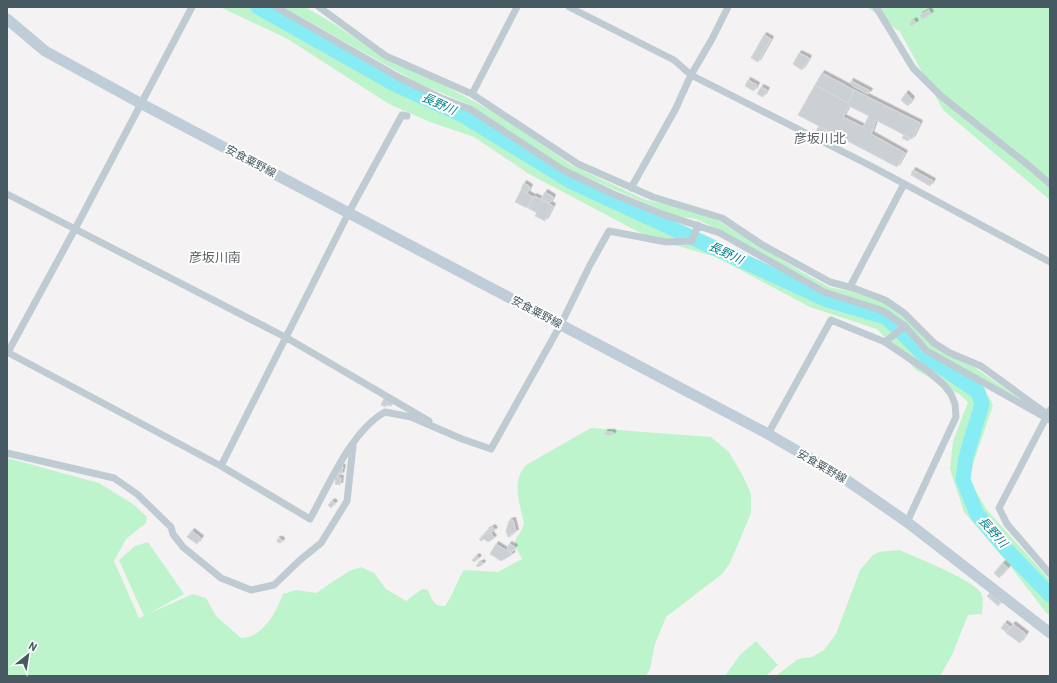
<svg xmlns="http://www.w3.org/2000/svg" width="1057" height="683" viewBox="0 0 1057 683" font-family="Barlow,'Noto Sans JP',sans-serif">
<style>
.green{fill:#bef4cc}
.lines{fill:none;stroke-linecap:round;stroke-linejoin:round}
.river{stroke:#88ecf4;stroke-width:15}
.building{fill:#cbd0d4;stroke:#d5d9dd;fill-rule:evenodd;filter:url(#shadow)}
.street{stroke:#bfcbd2;stroke-width:7}
.secondary{stroke:#becdd7;stroke-width:11}
.labels{text-anchor:middle;stroke-width:4;stroke-linejoin:round;paint-order:stroke}
.street-label{font-size:11px;fill:#475961;stroke:#fff}
.water-label{font-size:12px;font-style:italic;fill:#057f89;stroke:#fff}
.quarter-label{font-size:13px;fill:#5d6367;stroke:#fff}
</style>
<defs>
<filter id="shadow"><feDropShadow dx="2.5" dy="-2.5" stdDeviation="0" flood-color="#0004"/></filter>
</defs>
<rect width="100%" height="100%" fill="#f4f2f2"/>
<path class="green" d="M220 7H254L397 91 462 118 547 171 591 195 648 222 717 244 823 301 856 311 886 325 950 377 988 395 993 405 968 479 987 510 1050 580V613L1047 614 1008 563 964 512 950 469 953 441 968 402 959 394 916 370 877 329 810 307 716 257 650 238 529 174 474 137 430 122 389 104 286 38Z
M283 7H305L331 22 376 52 421 73 503 117 571 165 646 200 681 207 717 220 802 272 829 287 861 294 881 301 898 311 914 326 1038 411 932 351 903 321 824 290 722 231 696 219 675 216 565 168 470 105 418 83Z
M867 7H1050V200L943 110 900 32Z
M591 428 711 437 729 452 743 476 751 494V513L730 563 722 574 666 617 655 644 650 669 646 676H7V458L99 483 133 504 147 517 146 523 126 539 114 561 139 618 144 616 119 560 135 546 148 542 184 594 150 613 193 594 206 598 216 616 241 638C264 637 276 612 283 594L296 590 316 593 349 571 361 567 374 573 386 589 406 601 422 589 428 590C432 600 434 607 445 606 454 594 456 582 464 570L498 572 522 559C509 535 517 545 524 523 520 505 511 481 526 465Z
M899 550C915 557 974 580 981 593 984 598 982 607 982 614L968 615 952 655 940 676H776L798 659 812 657 824 650 836 634 860 570 873 555 879 552Z
M756 641 778 665 766 676H725L740 655Z"/>
<g class="lines">
<path class="river" d="M258 7 396 85 464 116 572 182 827 300 886 317 924 355 978 392 982 404 966 457 963 480 977 514 1005 548 1050 595"/>
</g>
<path class="building" d="M929 10 931 14 922 19 920 15Z
M914 20 916 23 911 26 909 24Z
M764 35 771 39 758 62 751 58Z
M799 53 809 58 802 70 793 64Z
M822 73 854 90 848 103 815 85Z
M748 80 757 85 754 91 745 86Z
M851 81 870 91 868 94 853 86 850 83Z
M815 85 848 103 854 90 920 123 912 139 876 120 871 134 905 153 897 167 798 115ZM849 106 869 116 863 127 843 117Z
M761 87 767 90 763 97 757 94Z
M906 93 912 99 908 106 901 100Z
M819 126 829 131 826 136 816 131Z
M904 135 910 138 908 141 902 138Z
M913 170 933 181 930 186 911 175Z
M524 183 530 187 527 193 521 189Z
M521 190 533 197 527 208 515 202Z
M545 192 553 197 550 203 541 199Z
M534 196 553 206 545 221 535 216 537 213 528 208Z
M384 398 393 403 391 406 386 405V407L381 405Z
M605 432H613V435H605Z
M341 467H343L341 475 338 474Z
M336 476 341 478 340 485 335 484Z
M332 501 335 503 331 508 328 505Z
M513 520 516 532 510 534 511 536 508 537 506 531 509 521Z
M493 527 495 530 488 534 486 531Z
M192 531 201 538 197 544 187 537Z
M490 532 494 538 488 542 484 539 481 541 479 539 483 537 482 536Z
M277 539H281L282 542 278 543Z
M496 544 507 551 513 554 501 561 490 554Z
M509 544 515 547 512 552 507 549Z
M477 556 479 558 474 562 472 560Z
M482 562 483 564 478 567 476 565Z
M1003 563 1008 568 999 578 994 573Z
M990 593 1001 602 998 606 987 596Z
M1005 623 1010 627 1006 632 1001 628Z
M1013 624 1026 634 1020 643 1006 633Z"/>
<g class="lines">
<path class="street" d="M276 7 400 78 441 98 470 109 563 170 613 194 662 214 720 233 824 292 881 310 905 326 927 351 1050 420
M319 7 386 56 472 94 578 164 653 197 722 218 761 244 830 282 856 289 885 300 904 313 934 343 950 353 981 366 1047 414
M569 7 674 60 691 75 871 166 1050 262
M876 7 913 68 941 96 1033 169 1050 184
M472 94 517 7
M631 188 675 110 691 75 712 39 728 7
M7 194 287 338 429 421
M852 283 904 184
M885 342 905 326
M7 352 221 466 310 519C329 485 351 431 385 412L411 417 462 439 491 449 561 324 590 265 609 231 666 242 692 241 698 225
M8 352 75 229 192 7
M1050 410 999 508 1007 524 1050 574
M768 434 831 320 885 342 928 371 944 385 951 394 955 404 956 417 907 522
M7 453 114 478 137 494 171 527 173 534 183 547 221 578 251 590 274 585 300 560 321 543 347 501 353 446
M221 466 349 212 402 115 407 116"/>
<path class="secondary" d="M7 19 45 51 140 103 768 434 842 477 907 522 1050 633"/>
</g>
<g class="labels">
<g class="street-label">
<text transform="translate(251 161) rotate(28)" y="4">安食粟野線</text>
<text transform="translate(537 312) rotate(28)" y="4">安食粟野線</text>
<text transform="translate(822 466) rotate(30)" y="4">安食粟野線</text>
</g>
<g class="water-label">
<text transform="translate(439 104) rotate(24)" y="4">長野川</text>
<text transform="translate(726 253) rotate(25)" y="4">長野川</text>
<text transform="translate(993 532) rotate(48)" y="4">長野川</text>
</g>
<g class="quarter-label">
<text x="820" y="143">彦坂川北</text>
<text x="215" y="262">彦坂川南</text>
</g>
</g>
<rect width="1057" height="683" fill="none" stroke="#475961" stroke-width="16"/>
<g transform="translate(28 655) rotate(30)" stroke="#ffffff" stroke-width="3" paint-order="stroke">
<path d="M0-3L7 15L0 10L-7 15Z" fill="#475961"/>
<text y="-6" font-size="11" font-weight="bold" text-anchor="middle" fill="#475961">N</text>
</g>
</svg>
